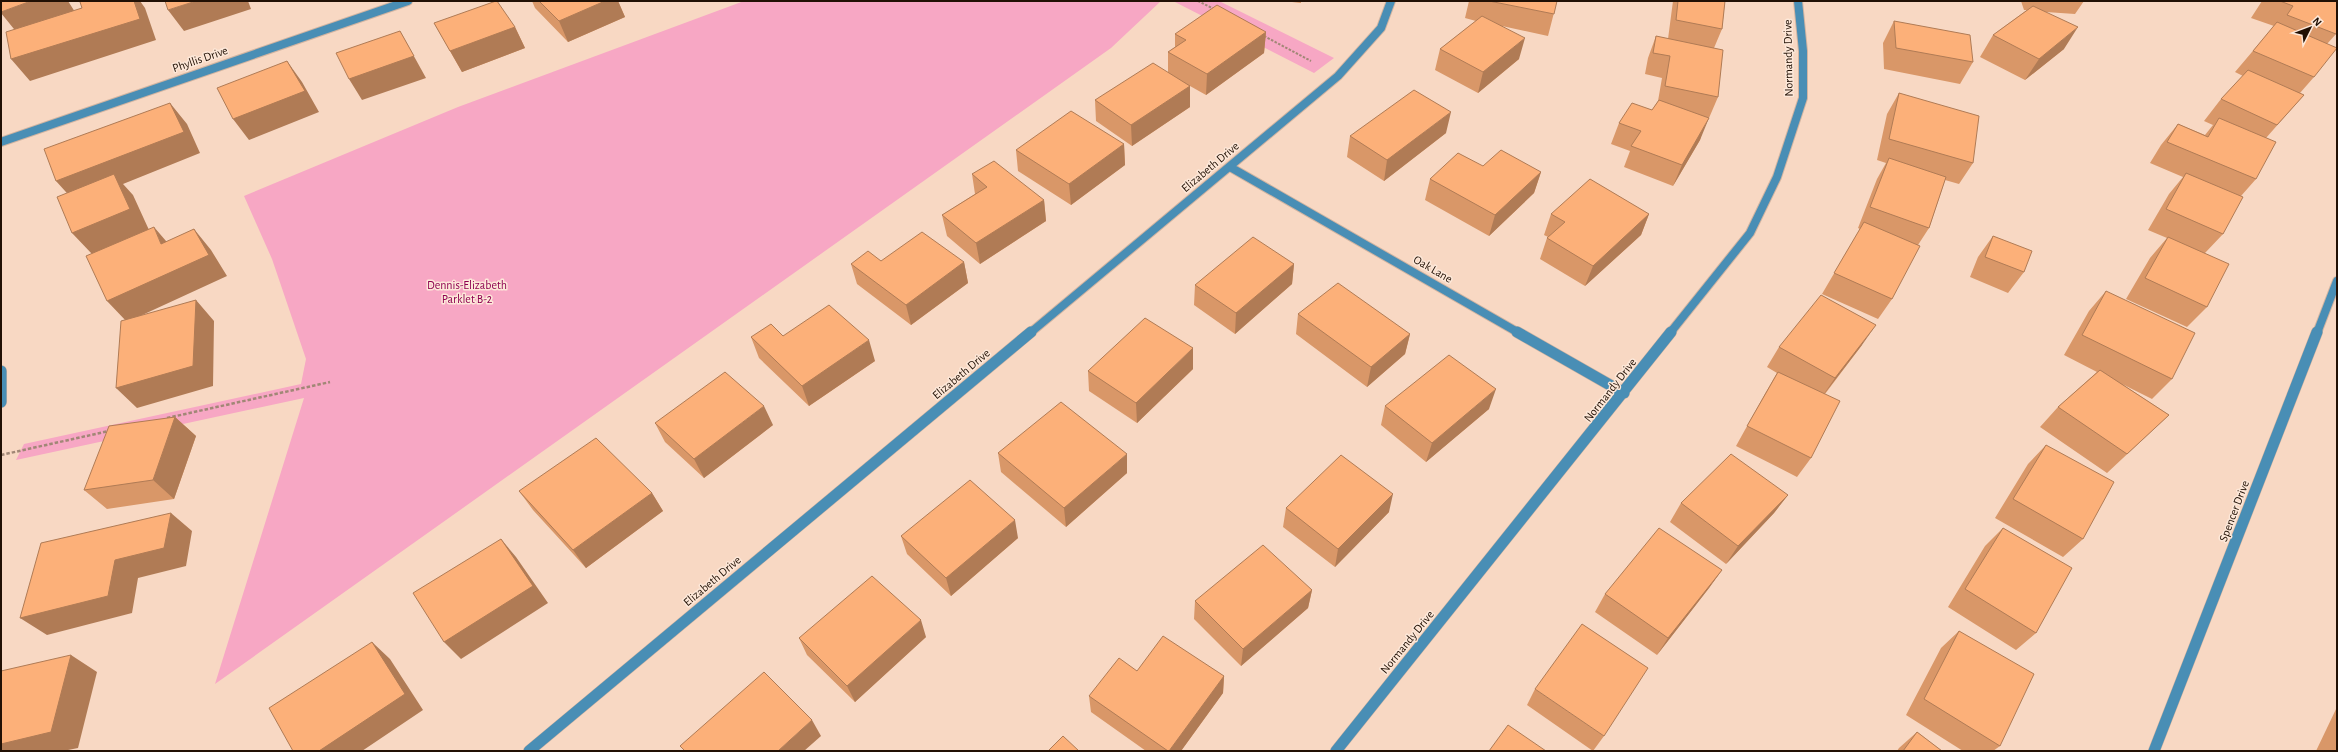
<svg xmlns="http://www.w3.org/2000/svg" width="2338" height="752" viewBox="0 0 2338 752" font-family="'Alegreya Sans',sans-serif">
<style>
.green{fill:#f7a7c4}
.lines{fill:none;stroke-linecap:round;stroke-linejoin:round}
.minor-far1-casing{stroke:#d1b4a1;stroke-width:10}
.minor-casing{stroke:#d1b4a1;stroke-width:12}
.path-far1{stroke:#a18776;stroke-width:2;stroke-dasharray:2.5 1.5;stroke-linecap:butt}
.path{stroke:#a18776;stroke-width:2.5;stroke-dasharray:3.5 2;stroke-linecap:butt}
.minor-far1{stroke:#498eb5;stroke-width:8}
.minor{stroke:#498eb5;stroke-width:11}
.wall{fill:#d99768}
.shaded-wall{fill:#b07b55}
.building{fill:#fcb079;stroke:#b07b55}
.labels{text-anchor:middle;stroke-width:3;stroke-linejoin:round;paint-order:stroke}
.street-label{font-size:12px;fill:#211004;stroke:#fde8d9}
.park-label{font-size:12px;fill:#8e0051;stroke:#fde8d9}
</style>
<rect width="100%" height="100%" fill="#f8d8c3"/>
<path class="green" d="M744 1H1161L1111 48 215 684 304 398 16 460 24 444 301 384 306 359 272 259 244 196 458 107Z
M1173 1H1219L1334 58 1314 73Z"/>
<g class="lines">
<g class="minor-far1-casing">
<path id="minor-far1" d="M1 142 408 1
M1230 167 1519 333
M1030 333 1338 76 1381 28 1391 1
M1670 333 1750 233 1777 177 1803 98V51L1798 1
M2317 333 2337 281"/>
</g>
<g class="minor-casing">
<path id="minor" d="M1517 332 1624 393
M1 371V402
M529 751 1031 332
M1336 751 1671 332
M2154 751 2317 332"/>
</g>
<path class="path-far1" d="M1198 1 1214 9
M1264 36 1311 61"/>
<path class="path" d="M167 418 330 382
M1 455 109 431"/>
<use href="#minor-far1" class="minor-far1"/>
<use href="#minor" class="minor"/>
</g>
<path class="wall" d="M532 1H618L625 17 568 42 535 8Z
M1283 1H1301V3Z
M1469 1H1557L1548 36 1502 26 1519 59 1478 93 1435 70 1440 49 1476 21 1465 18Z
M1673 1H1725L1722 29 1714 48 1718 97 1709 118 1706 117 1700 140 1673 186 1624 167 1630 151 1611 144 1619 123 1652 110 1658 101 1662 78 1645 74 1648 58 1656 36 1668 39Z
M2021 1H2084L2075 14 2046 12 2064 49 2025 80 1980 57 1993 35 2027 10H2024Z
M2262 1H2337L2336 34 2327 44 2314 77 2300 93 2304 95 2266 138 2256 179 2241 196 2223 234 2205 253 2207 307 2187 327 2126 299 2150 258 2167 238 2148 230 2169 194 2183 177 2150 163 2161 145 2178 124 2205 135 2213 125 2204 121 2221 99 2243 76 2235 72 2274 26 2251 18Z
M1894 21 1973 62 1960 84 1884 69 1883 43Z
M434 23 515 27 525 48 462 72Z
M1266 32 1264 53 1206 95 1190 86V107L1132 146 1096 121 1095 100 1168 72V52L1175 47V34Z
M1899 93 1973 163 1959 184 1945 180 1929 228 1918 245 1892 299 1878 319 1822 294 1860 229 1858 228 1877 179 1886 163 1877 160 1887 114Z
M1446 133 1384 181 1347 157 1350 136Z
M1124 144 1125 165 1071 205 1018 171 1016 150Z
M1541 172 1534 193 1489 236 1425 200 1430 179Z
M972 174 1044 200 1046 221 980 264 947 236 942 215 975 194Z
M1551 214H1649L1641 235 1585 286 1540 259 1547 238 1548 237 1544 235Z
M1993 236 2024 272 2008 293 1970 277 1978 257Z
M881 261 964 262 968 283 911 325 857 284 851 264Z
M1294 264 1292 284 1235 334 1194 305 1195 285Z
M2106 291 2172 379 2152 399 2122 384 2169 415 2107 473 2040 427 2058 407 2097 372 2064 355 2089 311Z
M1298 314 1410 334 1405 354 1367 387 1296 334Z
M783 336 875 361 809 406 759 358 751 337Z
M1862 345 1825 394 1811 458 1797 477 1736 446 1766 392 1777 373 1767 367 1779 347Z
M1193 369 1137 423 1089 391 1088 371Z
M1385 406 1489 409 1426 462 1381 425Z
M175 417 196 436 174 499 107 509 84 490Z
M655 423 773 425 704 478 665 442Z
M2046 445 2083 539 2063 557 1995 518 2028 464Z
M998 453 1127 473 1066 527 1001 472Z
M519 491 652 493 663 511 586 568 533 510Z
M1788 495 1774 513 1726 564 1670 522 1681 503Z
M1286 508 1389 512 1335 567 1283 527Z
M2003 528 2036 633 2016 650 1948 607 1985 546Z
M901 536 1018 538 951 596 907 554Z
M1722 570 1709 588 1657 655 1595 612 1605 594Z
M1312 590 1308 608 1241 666 1194 619 1195 601Z
M1959 631 2000 746 1993 751H1963L1906 715 1941 648Z
M926 637 855 702 807 655 799 638Z
M1137 671 1224 676 1223 693 1181 751H1146L1091 712 1089 696Z
M1535 689 1604 736 1593 751 1527 705Z
M2337 707V751H2316Z
M1917 732 1942 751H1897L1899 748Z"/>
<path class="shaded-wall" d="M31 1H68L75 12 18 34 1 13V12Z
M134 1H140L145 8 156 40 30 81 11 59Z
M196 1H248L251 9 184 31 168 10Z
M605 1H618L625 17 568 42 559 21Z
M515 27 525 48 462 72 450 51Z
M2078 27 2064 49 2025 80 2039 59Z
M400 31 426 78 362 100 349 79Z
M1266 32 1264 53 1206 95 1207 74Z
M1525 38 1519 59 1478 93 1483 72Z
M287 61 302 82 319 112 249 140 233 119Z
M1190 86V107L1132 146 1131 125Z
M170 103 187 124 200 153 123 184 133 195 149 230 92 254 72 233 75 202 56 181Z
M1451 112 1446 133 1384 181 1387 160Z
M1709 118 1700 140 1673 186 1682 165Z
M1124 144 1125 165 1071 205 1069 184Z
M1541 172 1534 193 1489 236 1495 215Z
M1044 200 1046 221 980 264 976 243Z
M1649 214 1641 235 1585 286 1593 266Z
M154 227 172 248 161 244Z
M194 229 211 250 227 276 127 322 107 301Z
M964 262 968 283 911 325 906 305Z
M1294 264 1292 284 1235 334 1236 313Z
M196 300 214 321 213 386 137 408 116 388Z
M1876 325 1862 345 1821 398 1835 378Z
M1410 334 1405 354 1367 387 1371 367Z
M869 340 875 361 809 406 802 386Z
M1193 348V369L1137 423 1136 403Z
M1496 389 1489 409 1426 462 1432 443Z
M764 406 773 425 704 478 694 459Z
M175 417 196 436 174 499 153 480Z
M1127 454V473L1066 527 1064 508Z
M652 493 663 511 586 568 573 550Z
M1393 494 1389 512 1335 567 1338 549Z
M1788 495 1774 513 1726 564 1738 546Z
M171 513 192 531 186 566 138 578 132 613 47 635 20 618 115 560Z
M1015 520 1018 538 951 596 946 578Z
M501 539 516 557 548 603 461 659 444 642Z
M1722 570 1709 588 1657 655 1668 638Z
M1312 590 1308 608 1241 666 1243 649Z
M921 620 926 637 855 702 847 686Z
M372 642 390 659 423 710 362 751H319Z
M71 655 97 672 78 748 63 751H1V744Z
M1224 676 1223 693 1181 751H1169Z
M812 720 821 736 804 751H778Z"/>
<path class="building" d="M1 1H31L1 12Z
M82 1H134L140 19 11 59 6 32 82 8 80 2Z
M165 1H196L168 10Z
M496 1H497L515 27 450 51 434 23Z
M539 1H605L559 21Z
M1489 1H1557L1554 14Z
M1678 1H1725L1722 29 1676 20Z
M2280 1H2337V32L2336 34 2287 15 2293 6Z
M1217 5 1266 32 1207 74 1168 52 1186 40 1175 34Z
M2033 6 2078 27 2039 59 1993 35Z
M1482 16 1525 38 1483 72 1440 49Z
M1894 21 1970 35 1973 62 1896 48Z
M2277 22 2337 48 2314 77 2253 51Z
M400 31 414 56 349 79 336 53Z
M1656 36 1723 50 1718 97 1665 86 1670 56 1653 53Z
M287 61 305 91 233 119 217 88Z
M1153 63 1190 86 1131 125 1095 100Z
M2248 70 2304 95 2277 125 2221 99Z
M1414 90 1451 112 1387 160 1350 136Z
M1899 93 1979 116 1973 163 1889 139Z
M1659 100 1709 118 1682 165 1631 146 1641 131 1619 123 1632 103 1652 110Z
M170 103 184 132 56 181 44 149Z
M1071 111 1124 144 1069 184 1016 150Z
M2219 118 2276 142 2256 179 2167 142 2178 124 2208 137Z
M1501 150 1541 172 1495 215 1430 179 1458 153 1483 166Z
M1889 158 1946 177 1929 228 1870 207Z
M994 161 1044 200 976 243 942 215 987 187 972 174Z
M2186 173 2243 197 2223 234 2166 209Z
M114 174 130 209 72 233 57 197Z
M1590 179 1649 214 1593 266 1547 238 1565 222 1551 214Z
M1864 222 1920 246 1892 299 1834 273Z
M154 227 161 244 194 229 209 255 107 301 86 256Z
M922 232 964 262 906 305 851 264 868 251 881 261Z
M1993 236 2032 251 2024 272 1985 257Z
M1253 237 1294 264 1236 313 1195 285Z
M2168 237 2229 264 2207 307 2145 278Z
M1338 283 1410 334 1371 367 1298 314Z
M2106 291 2195 333 2172 379 2082 335Z
M1821 295 1876 325 1835 378 1779 347Z
M196 300 193 366 116 388 121 321Z
M829 305 869 340 802 386 751 337 771 324 783 336Z
M1145 318 1193 348 1136 403 1088 371Z
M1449 355 1496 389 1432 443 1385 406Z
M2100 370 2169 415 2127 454 2058 407Z
M725 372 764 406 694 459 655 423Z
M1778 372 1840 401 1811 458 1747 426Z
M1061 402 1127 454 1064 508 998 453Z
M175 417 153 480 84 490 109 426Z
M596 438 652 493 573 550 519 491Z
M2046 445 2114 482 2083 539 2013 499Z
M1731 454 1788 495 1738 546 1681 503Z
M1341 455 1393 494 1338 549 1286 508Z
M970 480 1015 520 946 578 901 536Z
M171 513 164 548 115 560 108 596 20 618 41 543Z
M1659 528 1722 570 1668 638 1605 594Z
M2003 528 2072 568 2036 633 1965 589Z
M501 539 533 586 444 642 413 593Z
M1263 545 1312 590 1243 649 1195 601Z
M872 576 921 620 847 686 799 638Z
M1582 624 1648 668 1604 736 1535 689Z
M1959 631 2034 674 2000 746 1924 699Z
M1163 636 1224 676 1169 751H1168L1089 696 1119 658 1137 671Z
M372 642 405 694 319 751H293L269 708Z
M71 655 51 732 1 744V671Z
M764 672 812 720 778 751H685L680 746Z
M1508 725 1546 751H1489Z
M1917 732 1942 751H1903Z
M1063 736 1079 751H1048Z"/>
<g class="labels">
<g class="street-label">
<text transform="translate(1788 58) rotate(-91)" y="4">Normandy Drive</text>
<text transform="translate(200 59) rotate(-19)" y="4">Phyllis Drive</text>
<text transform="translate(1210 167) rotate(-40)" y="4">Elizabeth Drive</text>
<text transform="translate(1433 269) rotate(30)" y="4">Oak Lane</text>
<text transform="translate(961 374) rotate(-40)" y="4">Elizabeth Drive</text>
<text transform="translate(1610 390) rotate(-52)" y="4">Normandy Drive</text>
<text transform="translate(2234 511) rotate(-69)" y="4">Spencer Drive</text>
<text transform="translate(712 581) rotate(-40)" y="4">Elizabeth Drive</text>
<text transform="translate(1407 642) rotate(-51)" y="4">Normandy Drive</text>
</g>
<g class="park-label">
<text x="467" y="289">Dennis-Elizabeth<tspan x="467" dy="14">Parklet B-2</tspan></text>
</g>
</g>
<rect width="2338" height="752" fill="none" stroke="#211004" stroke-width="4"/>
<g transform="translate(2310 28) rotate(48)" stroke="#fde8d9" stroke-width="3" paint-order="stroke">
<path d="M0-3L7 15L0 10L-7 15Z" fill="#211004"/>
<text y="-6" font-size="11" font-weight="bold" text-anchor="middle" fill="#211004">N</text>
</g>
</svg>
